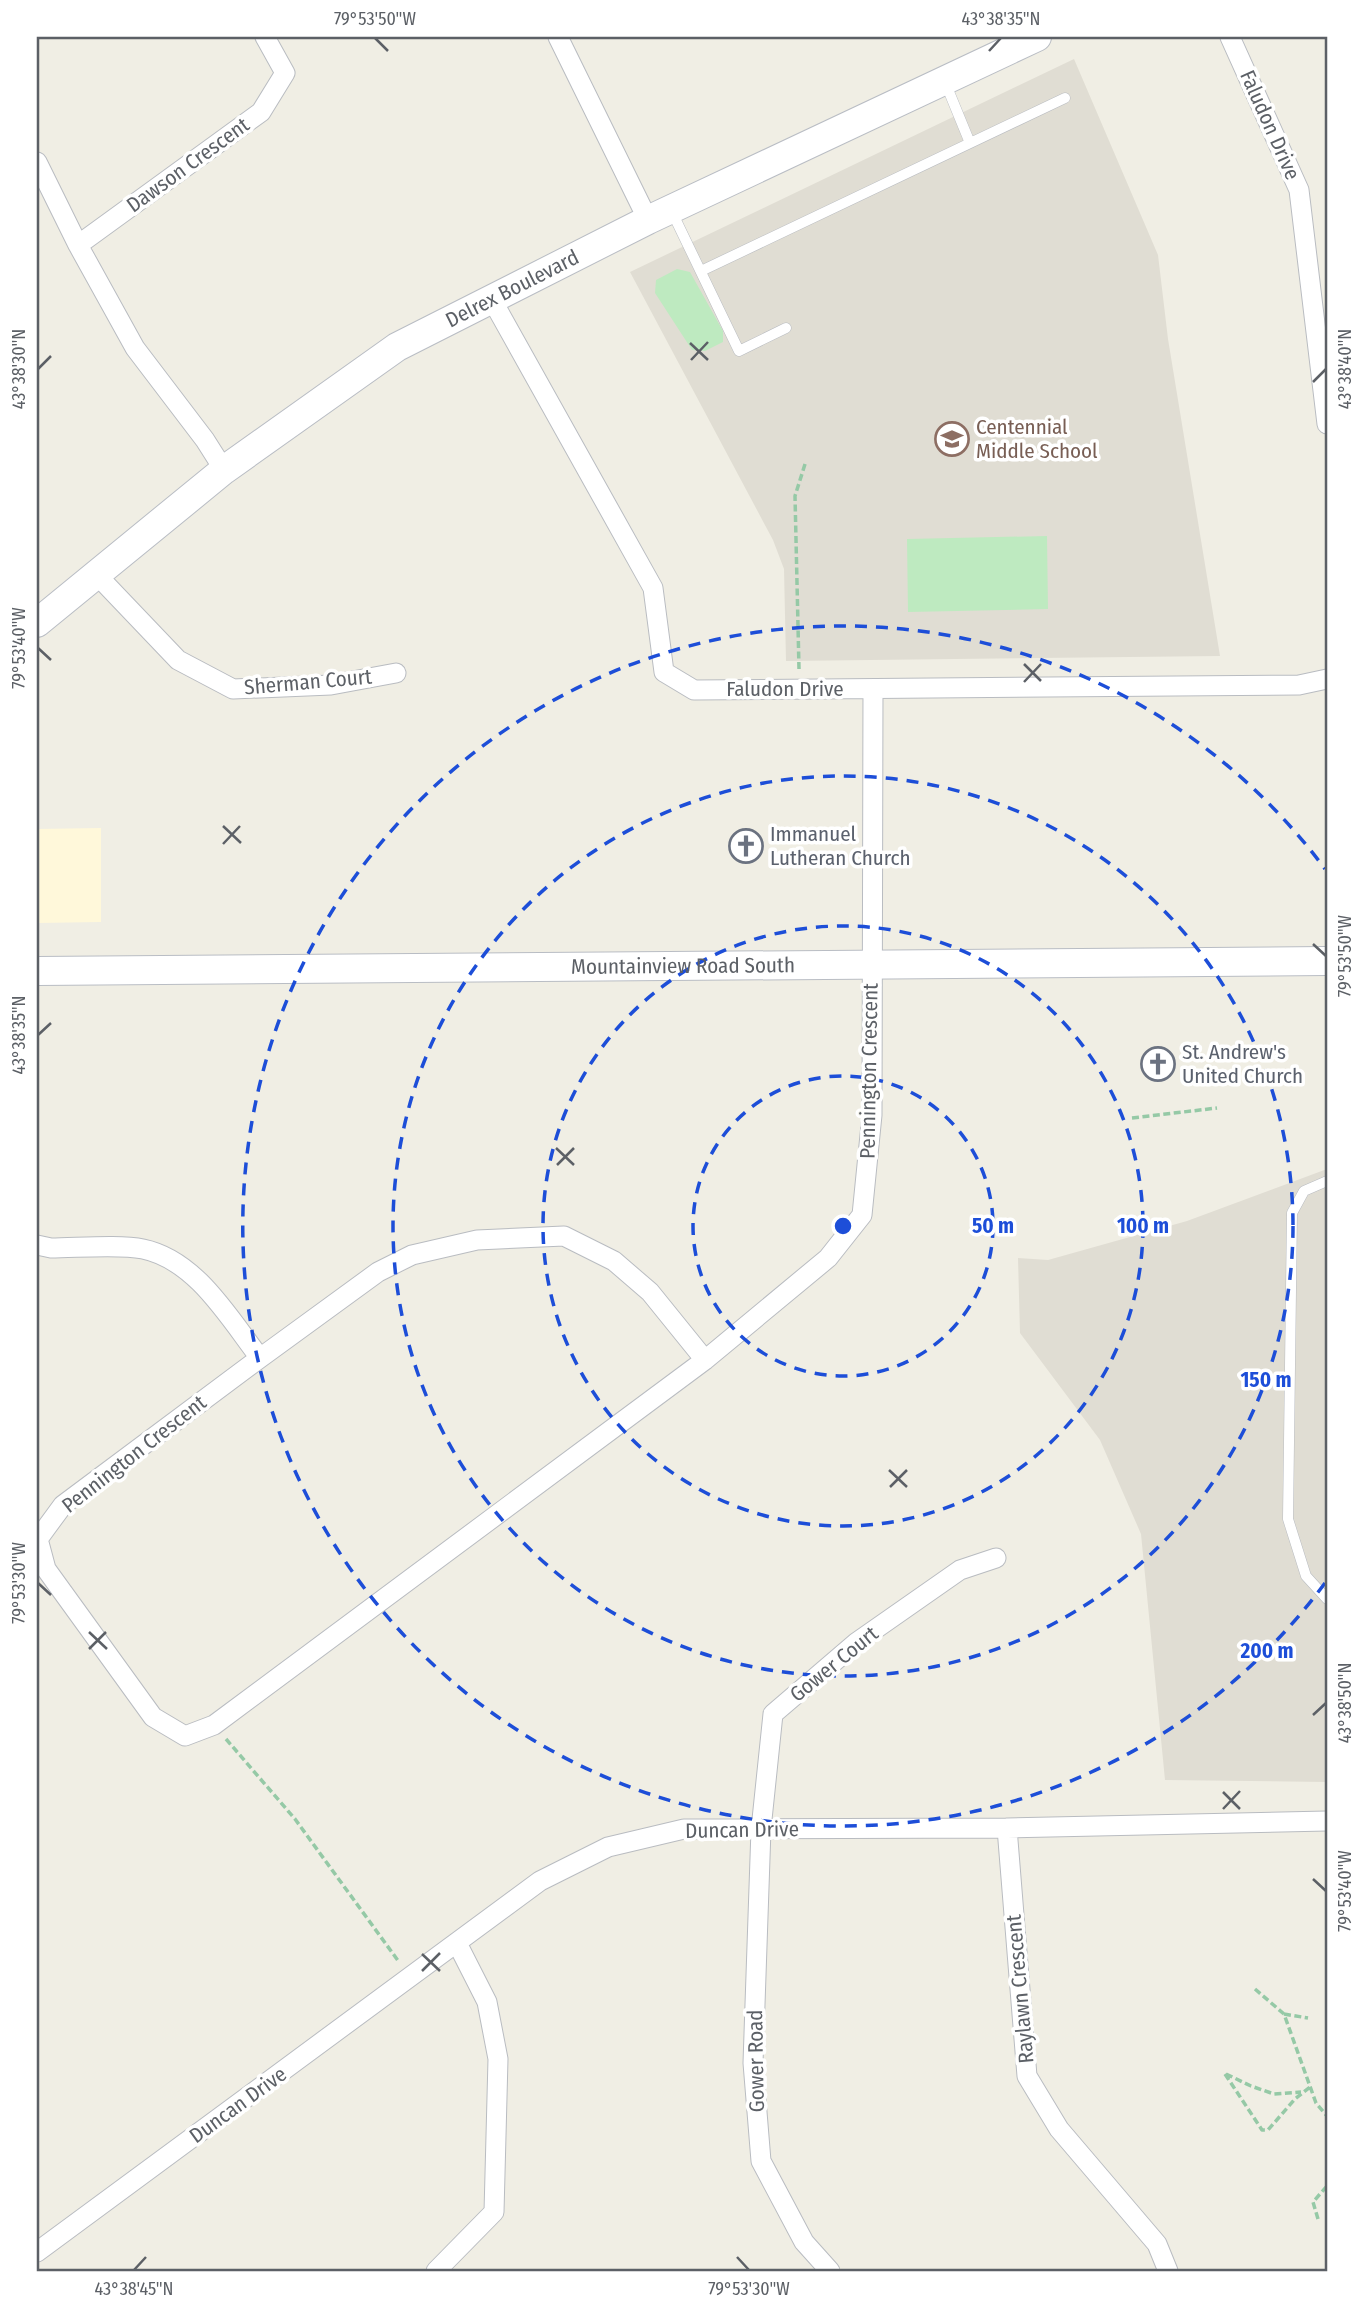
<svg xmlns="http://www.w3.org/2000/svg" width="1364" height="2308" viewBox="0 0 1364 2308" font-family="'Fira Sans Condensed',sans-serif">
<style>
.commercial{fill:#fff8da}
.education{fill:#e0ddd3}
.green{fill:#beeac0}
.lines{fill:none;stroke-linecap:round;stroke-linejoin:round}
.lane-casing{stroke:#b9bcc1;stroke-width:11}
.street-casing{stroke:#b9bcc1;stroke-width:21}
.secondary-casing{stroke:#b9bdc4;stroke-width:30}
.path{stroke:#95c9a6;stroke-width:3.5;stroke-dasharray:7 3.5;stroke-linecap:butt}
.lane{stroke:#fff;stroke-width:10}
.street{stroke:#fff;stroke-width:19}
.secondary{stroke:#fff;stroke-width:28}
.ticks{fill:none;stroke:#5c6066;stroke-width:2.5}
.ring{fill:none;stroke:#1d4ed8;stroke-width:3.5;stroke-dasharray:12 9}
.labels{text-anchor:middle;stroke-width:7;stroke-linejoin:round;paint-order:stroke}
.street-label{font-size:21px;fill:#5c6066;stroke:#fff}
.education-label{font-size:21px;fill:#785e54;stroke:#fff;text-anchor:start}
.worship-label{font-size:21px;fill:#5b616d;stroke:#fff;text-anchor:start}
.centre{fill:#1d4ed8;stroke:#fff;stroke-width:3.5}
.ring-label{font-size:21px;text-anchor:middle;font-weight:bold;fill:#1d4ed8;stroke:#fff;stroke-width:7;stroke-linejoin:round;paint-order:stroke}
.neatline{fill:none;stroke:#5c6066;stroke-width:2.5}
.ticks-label{font-size:18px;text-anchor:middle;fill:#5c6066}
</style>
<rect width="100%" height="100%" fill="#f0eee4"/>
<path class="commercial" d="M101 828V922L37 923V829Z"/>
<path class="education" d="M1074 59 1158 255 1168 339 1220 656 786 661 784 569 773 540 630 272Z
M1327 1169V1782L1165 1780 1141 1534 1100 1440 1020 1333 1018 1258 1048 1260 1187 1221Z"/>
<path class="green" d="M677 269 690 272 723 331V342L705 351 692 350 655 293 656 280Z
M1047 536 1048 609 908 612 907 539Z"/>
<g class="lines">
<g class="lane-casing">
<path id="lane" d="M945 82 970 143
M672 212 739 351 786 328
M701 271 1065 98
M1327 1181 1304 1191 1292 1213 1288 1519 1306 1576 1327 1599"/>
</g>
<g class="street-casing">
<path id="street" d="M558 37 648 220
M1230 37 1299 190 1327 424
M37 162 78 245 135 348 205 440 224 470
M78 245 261 112 285 73 265 37
M491 298 653 588 664 672 694 690 1299 685 1327 679
M95 573 178 660 233 689 331 685 396 673
M37 1245 51 1248C76 1248 120 1244 143 1249 196 1260 229 1318 260 1358
M705 1360 650 1292 614 1261 564 1236 477 1240 412 1255 378 1272 260 1358 63 1505 38 1539 46 1569 153 1717 185 1736 214 1725 705 1360 828 1258 862 1215 872 1115 873 689
M1007 1828 1027 2076 1059 2129 1157 2244 1168 2271
M37 2252 540 1881 608 1847 684 1829 1007 1828 1327 1821
M436 2271 494 2212 498 2059 487 2002 457 1943
M830 2271 804 2242 761 2161 753 2063 761 1829 773 1714 857 1642 960 1570 996 1558"/>
</g>
<g class="secondary-casing">
<g id="secondary">
<path id="s1" d="M37 623 224 470 397 347 648 220 1037 37"/>
<path id="s2" d="M37 971 1327 961"/>
</g>
</g>
<path class="path" d="M799 669 795 496 806 461
M1132 1118 1217 1108
M226 1739 295 1819 399 1962
M1255 1989 1284 2014 1316 2103 1327 2116
M1284 2014 1308 2018
M1225 2074 1262 2130H1268L1295 2099 1310 2087
M1226 2074 1251 2086 1274 2094 1301 2092
M1318 2219 1313 2202 1327 2186"/>
<use href="#lane" class="lane"/>
<use href="#street" class="street"/>
<use href="#secondary" class="secondary"/>
</g>
<path class="ticks" d="M375 38 388 51M989 51 1001 38M690 343 708 360M691 360 708 342M38 369 51 356M1313 382 1326 369M38 648 51 660M1024 664 1041 681M1024 682 1041 664M223 826 241 843M223 844 240 826M1313 944 1326 956M38 1035 51 1023M556 1148 574 1165M557 1165 574 1148M889 1470 907 1487M890 1487 907 1470M38 1583 51 1595M89 1632 107 1649M89 1649 106 1632M1313 1715 1326 1703M1223 1792 1240 1809M1223 1809 1240 1791M1313 1879 1326 1891M422 1954 440 1971M422 1971 440 1953M737 2257 749 2270M134 2270 146 2257"/>
<g class="ring">
<circle cx="843" cy="1226" r="150"/>
<circle cx="843" cy="1226" r="300"/>
<circle cx="843" cy="1226" r="450"/>
<path d="M1325 1583A600 600 0 1 1 1325 869"/>
</g>
<defs>
<g id="school-ring" transform="scale(1.75)"><circle r="9.5" fill="#fff" stroke="#8d6e63" stroke-width="1.5"/><path d="M0-5L7-2L0 1L-7-2ZM-4 1L0 2.5L4 1V4Q0 6-4 4Z" fill="#8d6e63"/></g>
<g id="church-ring" transform="scale(1.75)"><circle r="9.5" fill="#fff" stroke="#6b7280" stroke-width="1.5"/><path d="M-1.2-6h2.4v3.5h3.3v2.4h-3.3V6h-2.4V-.1h-3.3v-2.4h3.3Z" fill="#6b7280"/></g>
</defs>
<g fill-rule="evenodd">
<use href="#school-ring" x="952" y="439"/>
<use href="#church-ring" x="746" y="846"/>
<use href="#church-ring" x="1158" y="1064"/>
</g>
<g class="labels">
<g class="street-label">
<text transform="translate(1270 125) rotate(66)" y="7">Faludon Drive</text>
<text transform="translate(188 165) rotate(-36)" y="7">Dawson Crescent</text>
<text dy="7" stroke="none"><textPath href="#s1" startOffset="583">Delrex Boulevard</textPath></text>
<text transform="translate(308 682) rotate(-5)" y="7">Sherman Court</text>
<text x="785" y="696">Faludon Drive</text>
<text dy="7" stroke="none"><textPath href="#s2" startOffset="646">Mountainview Road South</textPath></text>
<text transform="translate(869 1071) rotate(-89)" y="7">Pennington Crescent</text>
<text transform="translate(134 1454) rotate(-38)" y="7">Pennington Crescent</text>
<text transform="translate(834 1664) rotate(-39)" y="7">Gower Court</text>
<text transform="translate(742 1830) rotate(-1)" y="7">Duncan Drive</text>
<text transform="translate(1020 1989) rotate(-95)" y="7">Raylawn Crescent</text>
<text transform="translate(756 2061) rotate(-91)" y="7">Gower Road</text>
<text transform="translate(238 2105) rotate(-36)" y="7">Duncan Drive</text>
</g>
<g class="education-label">
<text x="976" y="434">Centennial<tspan x="976" dy="24">Middle School</tspan></text>
</g>
<g class="worship-label">
<text x="770" y="841">Immanuel<tspan x="770" dy="24">Lutheran Church</tspan></text>
<text x="1182" y="1059">St. Andrew's<tspan x="1182" dy="24">United Church</tspan></text>
</g>
</g>
<circle cx="843" cy="1226" r="10" class="centre"/>
<g class="ring-label">
<text x="993" y="1233">50 m</text>
<text x="1143" y="1233">100 m</text>
<text x="1266" y="1387">150 m</text>
<text x="1267" y="1658">200 m</text>
</g>
<rect width="1364" height="2308" fill="none" stroke="#ffffff" stroke-width="77"/>
<rect x="38" y="38" width="1288" height="2232" class="neatline"/>
<g class="ticks-label">
<text x="375" y="25">79°53'50"W</text>
<text x="1001" y="25">43°38'35"N</text>
<text transform="translate(19 369) rotate(-90)" y="6">43°38'30"N</text>
<text transform="translate(1345 369) rotate(-90)" y="6">43°38'40"N</text>
<text transform="translate(19 648) rotate(-90)" y="6">79°53'40"W</text>
<text transform="translate(1345 956) rotate(-90)" y="6">79°53'50"W</text>
<text transform="translate(19 1035) rotate(-90)" y="6">43°38'35"N</text>
<text transform="translate(19 1583) rotate(-90)" y="6">79°53'30"W</text>
<text transform="translate(1345 1703) rotate(-90)" y="6">43°38'50"N</text>
<text transform="translate(1345 1891) rotate(-90)" y="6">79°53'40"W</text>
<text x="134" y="2295">43°38'45"N</text>
<text x="749" y="2295">79°53'30"W</text>
</g>
</svg>
